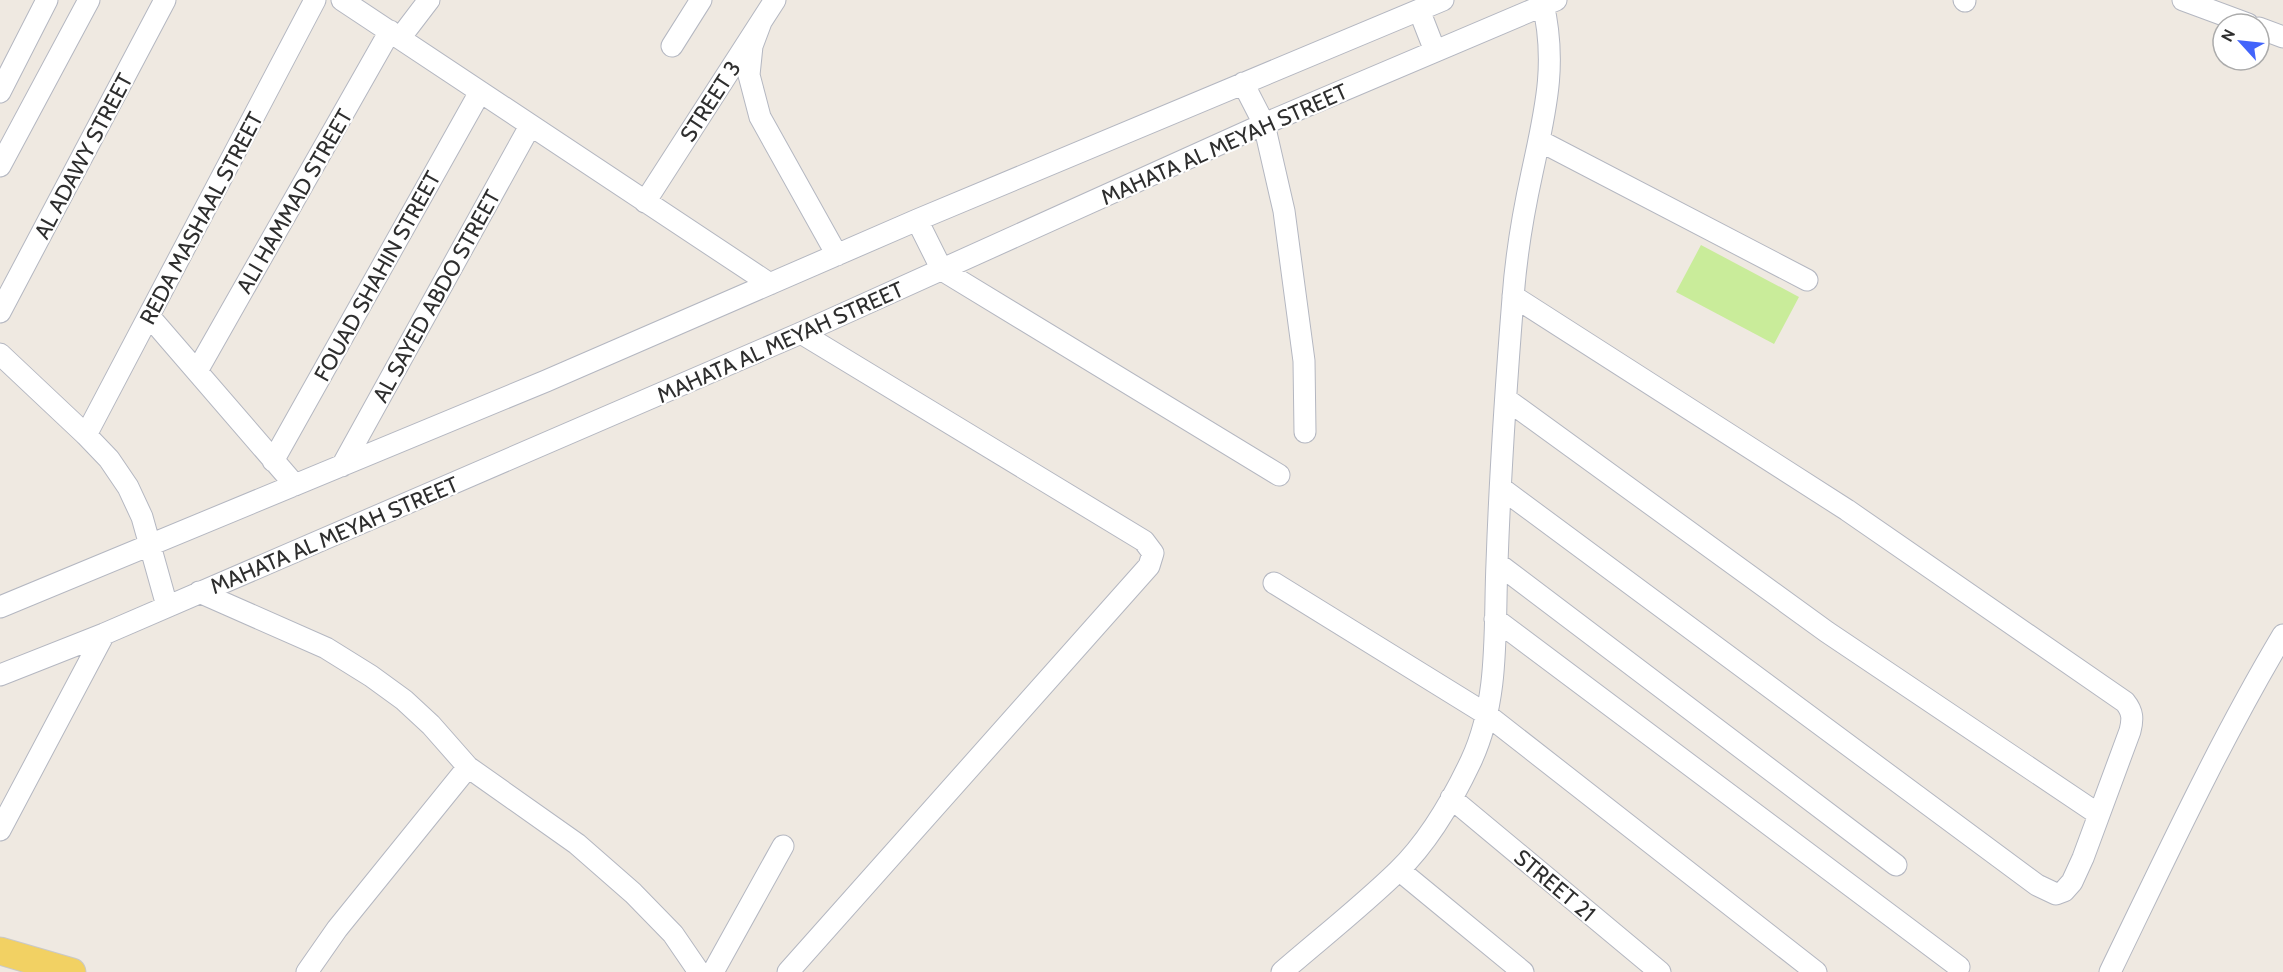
<svg xmlns="http://www.w3.org/2000/svg" width="2283" height="972" viewBox="0 0 2283 972" font-family="Cabin,sans-serif">
<style>
.pitch{fill:#c9ec9a}
.lines{fill:none;stroke-linecap:round;stroke-linejoin:round}
.minor-casing{stroke:#b4b7c1;stroke-width:23}
.major-casing{stroke:#c9c9c9;stroke-width:29}
.minor{stroke:#fff;stroke-width:21}
.major{stroke:#f2d163;stroke-width:27}
.labels{text-anchor:middle;stroke-width:4.5;stroke-linejoin:round;paint-order:stroke}
.street-label{font-size:22px;fill:#2e2e2e;stroke:#fff}
</style>
<rect width="100%" height="100%" fill="#efe9e1"/>
<path class="pitch" d="M1701 245 1799 297 1774 344 1676 292Z"/>
<g class="lines">
<g class="minor-casing">
<path id="minor" d="M342 0 770 284
M1964 0 1965 1
M2183 0 2248 24
M1419 10 1435 51
M761 22 752 46 749 75 760 117 837 255
M2259 28 2283 37
M400 38 429 0
M672 46 701 0
M1243 83 1264 124 1284 211 1304 361 1305 432
M0 92 47 0
M1540 141 1807 280
M0 166 89 0
M645 202 775 0
M917 220 942 270 1279 475
M0 312 165 0
M149 316 295 485
M0 354 86 435 109 459 128 487 142 517 167 606
M197 371 390 31
M1506 399 1827 632 2098 814
M86 435 315 0
M273 461 480 92
M342 466 530 126
M1501 488 2037 885 2056 894 2064 891 2072 882 2083 858 2130 731C2133 719 2133 712 2125 702L1847 510 1513 296
M1497 563 1896 865
M1274 583 1486 714 1816 972
M199 592 326 648 371 676 404 700 431 725 468 767 577 844 633 893 673 934 699 972
M0 607 546 381 917 220 1443 0
M1495 619 1959 967
M0 675 104 634 801 333 1264 124 1556 0
M1451 798 1660 972
M0 830 104 634
M1399 870 1523 972
M307 972 337 929 468 767
M713 972 783 846
M788 972 1149 566 1153 553 1144 541 801 333
M1282 972C1320 939 1361 907 1398 871 1428 842 1453 799 1471 761 1500 699 1494 629 1497 563 1500 475 1506 386 1513 298 1516 256 1523 214 1532 173 1545 112 1558 63 1542 0
M2110 972C2165 859 2218 744 2283 635"/>
</g>
<g class="major-casing">
<path id="major" d="M0 951 72 972"/>
</g>
<use href="#minor" class="minor"/>
<use href="#major" class="major"/>
</g>
<g class="labels">
<g class="street-label">
<text transform="translate(710 101) rotate(-57)" y="8">STREET 3</text>
<text transform="translate(1224 144) rotate(-24)" y="8">MAHATA AL MEYAH STREET</text>
<text transform="translate(83 156) rotate(-62)" y="8">AL ADAWY STREET</text>
<text transform="translate(294 201) rotate(-60)" y="8">ALI HAMMAD STREET</text>
<text transform="translate(201 218) rotate(-62)" y="8">REDA MASHAAL STREET</text>
<text transform="translate(377 276) rotate(-61)" y="8">FOUAD SHAHIN STREET</text>
<text transform="translate(436 296) rotate(-61)" y="8">AL SAYED ABDO STREET</text>
<text transform="translate(780 342) rotate(-24)" y="8">MAHATA AL MEYAH STREET</text>
<text transform="translate(334 535) rotate(-23)" y="8">MAHATA AL MEYAH STREET</text>
<text transform="translate(1555 885) rotate(40)" y="8">STREET 21</text>
</g>
</g>
<g transform="translate(2241 42) rotate(297)"><circle r="28" fill="#ffffff" stroke="#ababab" stroke-width="1.5"/>
<path d="M0-4.5L10 22L0 15L-10 22Z" fill="#4264fb"/>
<text y="-9" font-size="16" font-weight="bold" text-anchor="middle" fill="#2e2e2e">N</text>
</g>
</svg>
